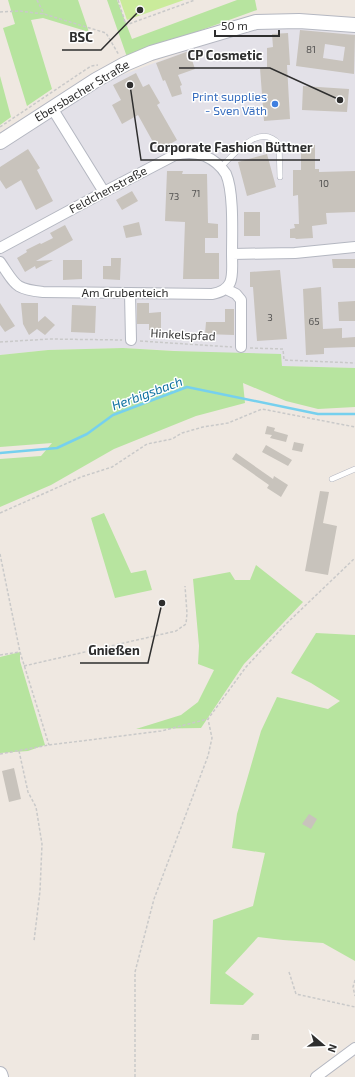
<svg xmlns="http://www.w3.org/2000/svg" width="355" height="1077" viewBox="0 0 355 1077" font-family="'Exo 2',sans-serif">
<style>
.industrial{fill:#e3e1e8}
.green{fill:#b7e49f}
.pitch{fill:#caeb9b}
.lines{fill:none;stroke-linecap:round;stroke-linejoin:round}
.stream{stroke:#76d0ee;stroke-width:2.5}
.building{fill:#c8c3bc;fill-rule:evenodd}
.lane-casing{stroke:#b4b7c1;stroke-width:6}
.street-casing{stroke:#b4b7c1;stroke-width:12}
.secondary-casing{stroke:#b4b7c1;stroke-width:16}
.path{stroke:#c9c9c9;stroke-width:1.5;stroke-dasharray:3 2;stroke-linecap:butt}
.lane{stroke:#fff;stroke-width:5}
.street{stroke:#fff;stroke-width:10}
.secondary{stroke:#fff;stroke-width:14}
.shop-dot{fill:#3f7fe0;stroke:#fff;stroke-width:1.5}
.labels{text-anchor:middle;stroke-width:3;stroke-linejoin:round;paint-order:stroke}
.number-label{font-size:10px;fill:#545352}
.street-label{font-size:12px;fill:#2e2e2e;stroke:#fff}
.shop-label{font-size:12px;fill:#366cbe;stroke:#fff;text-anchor:end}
.water-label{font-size:13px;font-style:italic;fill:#0f71a0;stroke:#fff}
.leader{fill:none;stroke:#2e2e2e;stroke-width:1.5}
.callout-dot{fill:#2e2e2e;stroke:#fff;stroke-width:1.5}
.callout-label{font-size:13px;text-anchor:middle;font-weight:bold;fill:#2e2e2e;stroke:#fff;stroke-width:3;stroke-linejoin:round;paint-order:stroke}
</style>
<rect width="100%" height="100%" fill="#efe8e1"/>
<path class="industrial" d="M258 24 355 31V368L282 366 281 354H240L122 348 48 350 0 355V150L101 83Z"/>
<path class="green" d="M8 0H78L89 32 43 18 31 20 52 89 27 106 3 28 15 24Z
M107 0H117L132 39 237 0H255L257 10 127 57Z
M0 76 11 117 0 125Z
M123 348 174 351 281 354 282 366 355 368V407L318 409 286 401 243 383 245 403 196 416 114 449 51 485 0 507V459L41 456 52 443 0 447V355L48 350Z
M104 513 131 573 146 570 152 590 115 598 91 518Z
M256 565 303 602 244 664 201 728 136 729 181 715 198 702 214 670 198 664 199 646 193 579 230 572 235 580H250Z
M316 633 355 635V961L323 943 283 940 258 937 225 973 254 994 243 1005 210 1004 213 920 253 906 265 853 232 848 237 814 261 731 277 697 328 709 340 701 311 683 291 673Z
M20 652V661L45 745 28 751 0 753V657Z"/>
<path class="pitch" d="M120 0H184L127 20Z"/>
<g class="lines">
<path class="stream" d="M0 453 57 448 87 434 113 415 187 387 318 414H355"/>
</g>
<path class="building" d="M300 30 355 35 354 74 296 66ZM325 44 345 47 343 61 323 58Z
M288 33 290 65H287L290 119 264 121 260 68 267 67V48L273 47 272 34Z
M189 51 195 69 178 75 182 85 180 86 182 94 172 97 165 80 163 81 156 63Z
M136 73 143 87 149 84 160 103 157 105 177 140 158 151 138 115 122 124 112 105 121 100 113 85Z
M303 86 349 89 347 112 302 110Z
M301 145H315V169H319V172L355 171V212L326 213 327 224 312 226 313 238 296 239 295 238H290V229L295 228 294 224H299L298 195 293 196V170H301Z
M28 149 40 168 37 170 53 201 36 210 21 180 6 189 0 180V167Z
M267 154 276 187 247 196 238 162Z
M167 171H183L182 174H207L208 223 218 224V238H205V253H219V279H183L185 222 165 221Z
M132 191 138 201 122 210 116 200Z
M244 212H260V236H244Z
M139 222 142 235 126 238 123 226Z
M65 225 73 240 36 261 53 260 36 269 35 266 25 272 17 258 27 252 26 250 40 243 41 244 53 238 50 233Z
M111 258H121L120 280 103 279V266H111Z
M332 259H355V268H333Z
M63 260H82V279L63 280Z
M280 270 287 339 257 341 253 287H250V272Z
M321 287 323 329 342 328V338L355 337V347L324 348V354L306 355 303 289Z
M355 301V321H339L338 302Z
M0 303 15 326 5 332 0 325Z
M21 303H38V322L45 316 55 325 45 335 37 329 29 335 23 324Z
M137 303H149V313L161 312V330H149V324H137Z
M72 305 96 306 95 333 71 332Z
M225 309H234V335L205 334 206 322H225Z
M267 426 275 428 274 431 288 435 286 442 270 438 272 435 265 434Z
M294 442 304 444 302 452 292 450Z
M266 445 292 460 288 466 262 452Z
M236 453 273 479 274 476 288 485 281 497 267 488 269 485 232 459Z
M320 491 329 492 323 523 337 526 328 575 305 571Z
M14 768 21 799 9 802 2 771Z
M309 814 317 819 311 829 302 824Z
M252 1034H259V1040H251Z"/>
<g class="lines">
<g class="lane-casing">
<path id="lane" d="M221 167C235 153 260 122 279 144L280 177
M332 479 355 469"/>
</g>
<g class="street-casing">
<path id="street" d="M52 108 104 192
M0 248 104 192 175 155C186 152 195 152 205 156 214 160 221 166 226 174 234 192 232 234 232 254L295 253 355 247
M0 262C16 285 14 289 43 292L212 294C236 290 232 274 232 254
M226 289 236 294 241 300V347
M130 293 131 340
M316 1077 355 1048"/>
</g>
<g class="secondary-casing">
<path id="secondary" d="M0 142 96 80 125 64 151 53 256 22 299 21 355 25
M0 1074 1 1077"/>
</g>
<path class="path" d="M37 0 44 14
M118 0 126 25 195 0
M0 12 19 11 44 14 106 33 119 55
M0 127 91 66 98 65
M140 341 232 347
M0 342 50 339 122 340
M250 348 283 349 284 360 355 363
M0 513 81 477 112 467 147 444 172 439 182 433 203 427 228 423 262 409 355 427
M0 554 20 652 49 745
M0 655 20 652
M24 666 176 631 186 624 187 613 185 586
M19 751 28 792 36 807 42 844 40 891 34 941
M0 754 49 745 161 731 208 719 246 667 286 624 355 558
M289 972 296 994 355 1007
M355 980 353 987 355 996
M135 1077V972L154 899 208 756 212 738 208 719"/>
<use href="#lane" class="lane"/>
<use href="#street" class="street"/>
<use href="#secondary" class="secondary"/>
</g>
<circle class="shop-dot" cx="275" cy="104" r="4"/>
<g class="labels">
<g class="number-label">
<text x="311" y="53">81</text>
<text x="324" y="187">10</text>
<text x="196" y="197">71</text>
<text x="174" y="200">73</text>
<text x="270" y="321">3</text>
<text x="314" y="325">65</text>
</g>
<g class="street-label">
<text transform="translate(82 91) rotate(-31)" y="4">Ebersbacher Straße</text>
<text transform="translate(108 190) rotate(-28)" y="4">Feldchenstraße</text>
<text x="125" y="297">Am Grubenteich</text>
<text transform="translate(183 335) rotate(3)" y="4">Hinkelspfad</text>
</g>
<g class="shop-label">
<text x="267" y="101">Print supplies<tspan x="267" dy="14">- Sven Väth</tspan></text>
</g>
<g class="water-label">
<text transform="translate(147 393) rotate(-20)" y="5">Herbigsbach</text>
</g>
</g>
<path class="leader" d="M140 10L101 50H62M340 100L270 68H179M130 85L141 160H320M162 603L148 663H80"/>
<g class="callout-dot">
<circle cx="140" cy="10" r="4"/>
<circle cx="340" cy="100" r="4"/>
<circle cx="130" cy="85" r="4"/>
<circle cx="162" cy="603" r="4"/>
</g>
<g class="callout-label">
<text x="81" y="42">BSC</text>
<text x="225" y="60">CP Cosmetic</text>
<text x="231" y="152">Corporate Fashion Büttner</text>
<text x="114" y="655">Gnießen</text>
</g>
<g transform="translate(323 1045) rotate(109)" stroke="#ffffff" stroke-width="3" paint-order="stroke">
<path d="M0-3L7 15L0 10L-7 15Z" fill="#2e2e2e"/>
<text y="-6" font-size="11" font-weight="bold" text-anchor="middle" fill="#2e2e2e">N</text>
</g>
<path d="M215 30v6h64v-6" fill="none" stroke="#2e2e2e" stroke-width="2"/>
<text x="221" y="30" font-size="12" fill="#2e2e2e" stroke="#ffffff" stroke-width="3" paint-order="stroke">50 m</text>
</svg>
